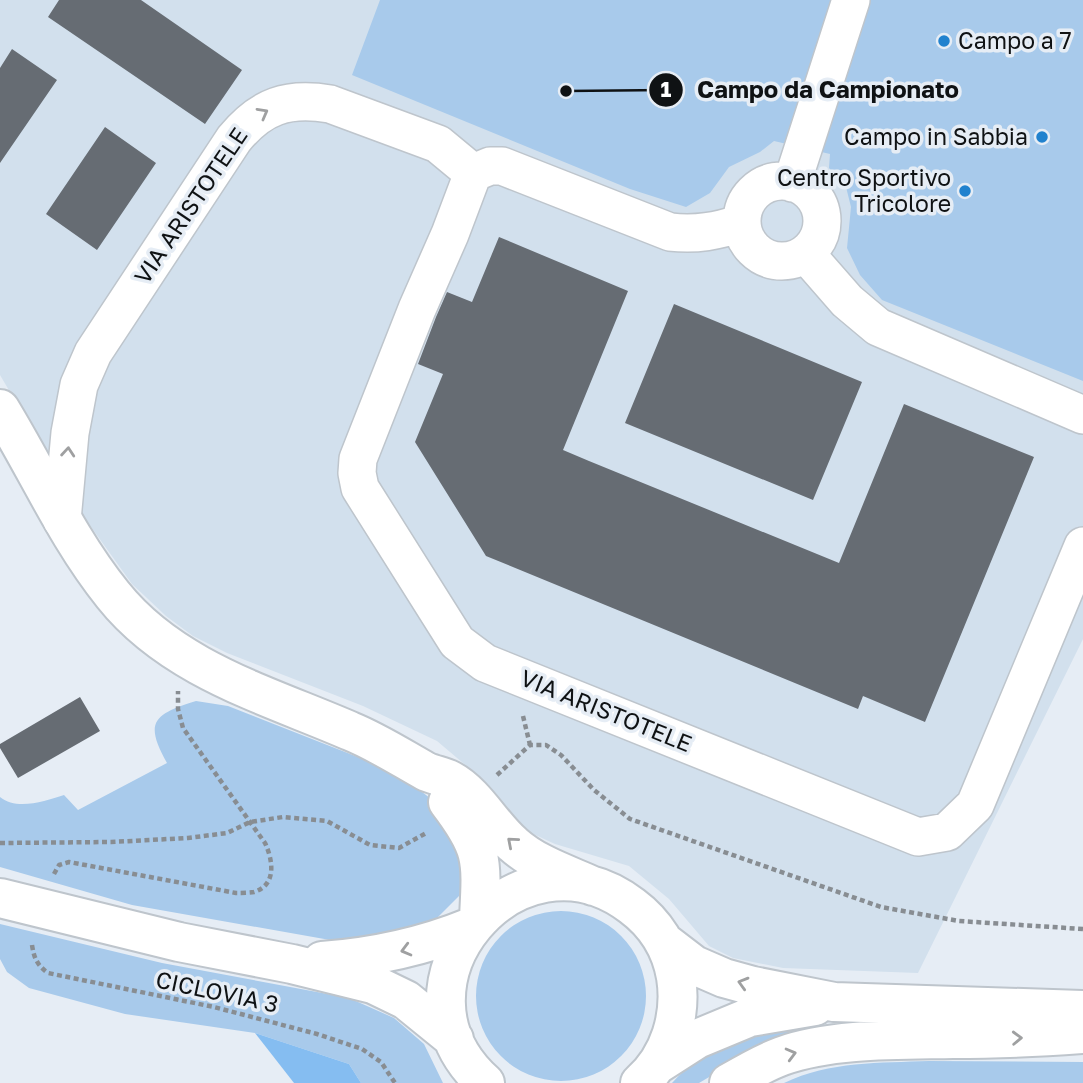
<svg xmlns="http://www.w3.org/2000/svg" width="1083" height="1083" viewBox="0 0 1083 1083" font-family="'Golos Text',sans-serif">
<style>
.built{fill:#d2e0ed}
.green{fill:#a8caeb}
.forest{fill:#85bdf1}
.building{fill:#666c73}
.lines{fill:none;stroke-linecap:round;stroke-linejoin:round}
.minor-casing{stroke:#bec5cc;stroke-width:40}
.major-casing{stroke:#bec5cc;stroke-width:42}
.path{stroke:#888d92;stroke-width:4.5;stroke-dasharray:5 3.5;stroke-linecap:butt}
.minor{stroke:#fff;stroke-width:37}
.major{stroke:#fff;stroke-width:38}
.oneway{stroke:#9fa0a1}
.poi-dot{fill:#2182ce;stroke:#e6edf5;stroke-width:2.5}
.labels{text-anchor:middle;stroke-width:7;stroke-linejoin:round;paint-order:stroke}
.poi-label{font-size:23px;fill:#0f1214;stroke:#e6edf5;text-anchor:end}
.street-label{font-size:23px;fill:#0f1214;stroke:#e6edf5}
.leader{fill:none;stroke:#0f1214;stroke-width:2.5}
.callout-dot{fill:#0f1214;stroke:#e6edf5;stroke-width:2.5}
.mark-label{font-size:21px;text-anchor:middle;font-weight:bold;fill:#fff}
.callout-label{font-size:24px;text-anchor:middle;font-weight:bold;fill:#0f1214;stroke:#e6edf5;stroke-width:7;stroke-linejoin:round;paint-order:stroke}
</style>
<rect width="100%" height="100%" fill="#e6edf5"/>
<path class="built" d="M0 0H1083V639L918 973 783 968 733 958 709 946 669 899 629 866 555 844 529 832 509 813 476 774 437 741 363 706 227 653 193 636 166 616 132 584 81 513 0 375Z"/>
<path class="green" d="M380 0H1083V381L882 300 860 275 847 248 851 207 846 187 829 168 830 154 774 141 760 152 729 167 710 193 686 207 630 189 352 75Z
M196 701 228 706 396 772 439 805 465 852 463 892 437 918 389 936 330 940 132 905 0 867V797C17 811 45 801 64 795L78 810 167 763C143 721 155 714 196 701Z
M476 996a85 85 0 1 1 170 0a85 85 0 1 1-170 0Z
M0 924 162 963 349 998 394 1018 424 1044 443 1083H361L349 1064 255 1033 125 1014 29 988 7 972 0 959Z
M831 1028 743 1057 699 1083H672C719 1031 766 1032 831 1028Z
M929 1061 1083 1062V1083H784C830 1061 880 1063 929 1061Z"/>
<path class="forest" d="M255 1033 349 1064 361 1083H294Z"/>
<path class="building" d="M59 0H141L242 70 205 124 48 17Z
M12 49 57 80 0 163V68Z
M105 127 156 163 97 250 46 214Z
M499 237 628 291 563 450 589 461 839 563 904 404 1034 457 925 722 863 696 858 709 486 556 415 442 443 374 418 364 436 317 447 292 472 302Z
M674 304 862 382 813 500 625 423Z
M80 697 100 731 18 778 0 748V744Z"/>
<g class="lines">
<g class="minor-casing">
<path id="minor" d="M742 221a40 40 0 1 1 80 0a40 40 0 1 1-80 0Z
M792 183 851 0
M742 223C717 231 697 235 670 232L502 166H490L473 173 450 234 417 309 358 459 357 473 360 488 457 642 485 663 918 837 947 832 975 805 1083 546
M806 254 847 301 878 327 1083 415
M62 520 70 433 79 385 93 353 234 139C261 106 287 97 330 104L438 144 473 173"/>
</g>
<g class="major-casing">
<path id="major" d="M0 409C38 471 67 538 113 595 172 669 267 695 350 731 377 742 400 757 425 771 433 775 442 776 450 780 476 794 491 825 513 844 535 864 566 874 593 886
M448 802C484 849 482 860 479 918
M0 898 179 942 292 964 373 984 406 1000 454 1039
M664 942 694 965 724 978 753 986 834 1002 1083 1010
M322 961C375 957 422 947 471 927
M658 1064 697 1039 750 1017 815 1006
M485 1083C376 986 517 818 632 906 655 923 671 948 676 977 682 1015 670 1057 640 1083
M729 1083C746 1073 763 1063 782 1056 832 1038 901 1040 953 1039 997 1039 1040 1037 1083 1034"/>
</g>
<path class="path" d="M523 716 530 745
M497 775 530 745H546L561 755 594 790 630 819 881 907 959 921 1083 929
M0 843 111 842 188 838 227 833 250 822 283 817 327 821 370 845 399 848 428 832
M54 874 59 865 69 862 236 893C241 893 249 893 254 892 277 885 273 860 265 843L183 728 178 709V691
M32 945C34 958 37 965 48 973L214 1007 317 1034 362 1049 381 1062 395 1083"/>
<use href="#minor" class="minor"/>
<use href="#major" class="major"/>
</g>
<defs><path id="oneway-chevron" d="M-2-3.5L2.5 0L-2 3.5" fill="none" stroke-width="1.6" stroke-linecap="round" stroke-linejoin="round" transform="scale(1.75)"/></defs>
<g class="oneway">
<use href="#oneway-chevron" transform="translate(263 113) rotate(-29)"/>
<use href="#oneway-chevron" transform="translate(68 452) rotate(-85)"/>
<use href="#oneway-chevron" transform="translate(512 842) rotate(-139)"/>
<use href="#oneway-chevron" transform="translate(406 950) rotate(165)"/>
<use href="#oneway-chevron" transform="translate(743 983) rotate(-164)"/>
<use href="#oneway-chevron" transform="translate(1017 1038) rotate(-2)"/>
<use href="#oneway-chevron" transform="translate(791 1054) rotate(-15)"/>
</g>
<g class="poi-dot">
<circle cx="944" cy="41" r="7"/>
<circle cx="1042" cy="137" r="7"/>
<circle cx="965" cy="191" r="7"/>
</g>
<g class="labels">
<g class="poi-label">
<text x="958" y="49" text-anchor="start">Campo a 7</text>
<text x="1028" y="145">Campo in Sabbia</text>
<text x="951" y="186">Centro Sportivo<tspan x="951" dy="26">Tricolore</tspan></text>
</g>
<g class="street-label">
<text transform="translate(191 206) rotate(-56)" y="8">VIA ARISTOTELE</text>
<text transform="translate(606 711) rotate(22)" y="8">VIA ARISTOTELE</text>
<text transform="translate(217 992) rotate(12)" y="8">CICLOVIA 3</text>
</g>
</g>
<path class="leader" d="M566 91L666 90"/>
<g class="callout-dot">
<circle cx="566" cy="91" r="7"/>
<circle cx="666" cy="90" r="18"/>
</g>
<g class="mark-label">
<text x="666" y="97">1</text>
</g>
<g class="callout-label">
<text x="828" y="98">Campo da Campionato</text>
</g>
</svg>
